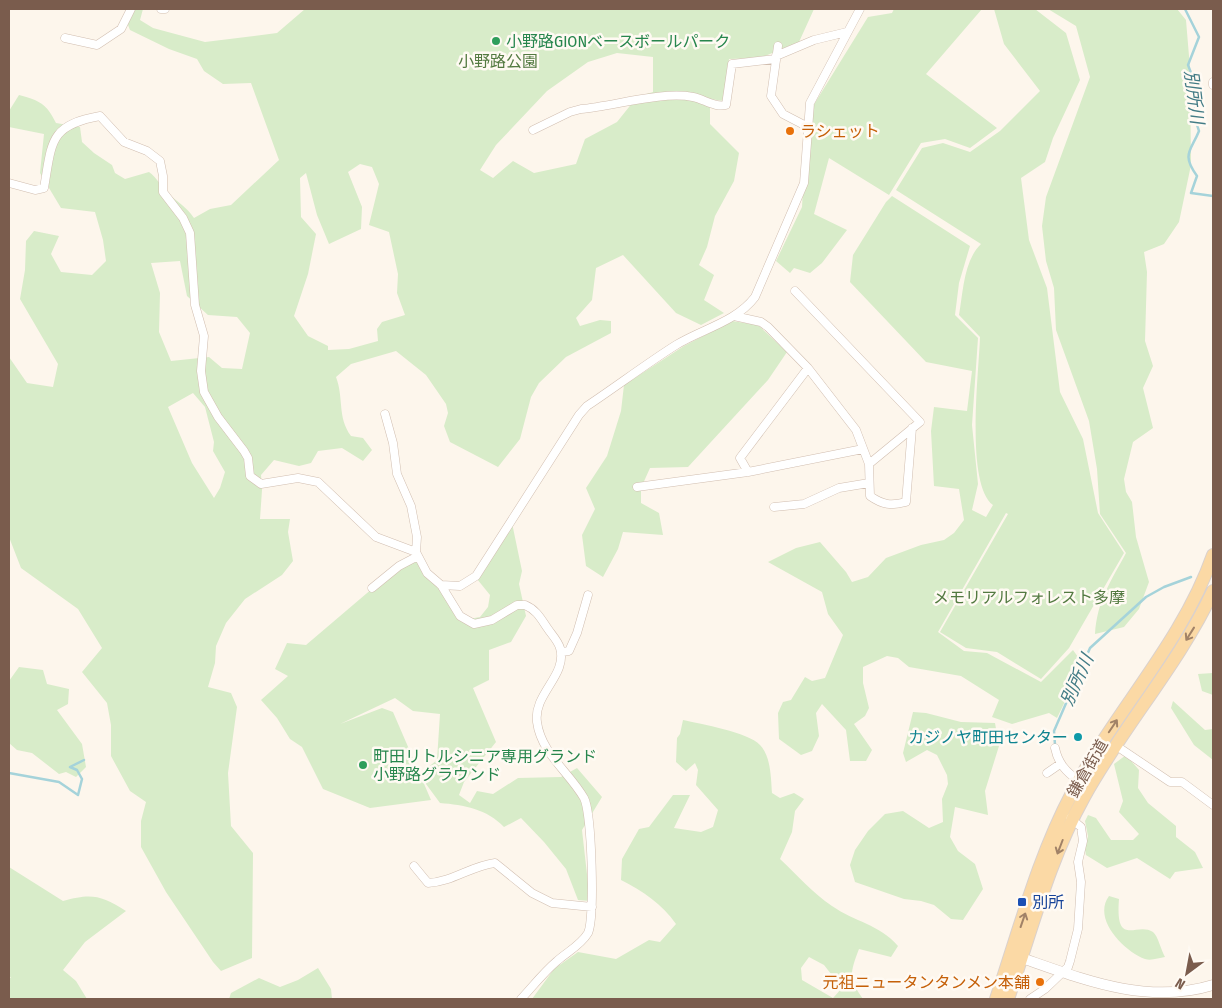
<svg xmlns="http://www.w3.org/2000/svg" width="1222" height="1008" viewBox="0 0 1222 1008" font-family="'Fira Sans Condensed','Noto Sans JP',sans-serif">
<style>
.green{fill:#d8ecc9;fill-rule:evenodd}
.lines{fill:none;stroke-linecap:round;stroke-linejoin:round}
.stream{stroke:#a5d3da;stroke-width:2.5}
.minor-casing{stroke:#d1beb0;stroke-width:9}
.tertiary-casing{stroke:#d1beb0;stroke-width:11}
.primary-casing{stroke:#dad1cd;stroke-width:14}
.minor{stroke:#fff;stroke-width:8}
.tertiary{stroke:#fff;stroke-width:10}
.primary{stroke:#fbd9a5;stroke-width:12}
.oneway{stroke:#a18267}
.leisure-dot{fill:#2e9e5b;stroke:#fffaf3;stroke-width:2}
.food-dot{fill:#e8710a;stroke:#fffaf3;stroke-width:2}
.culture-dot{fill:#0f9aa8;stroke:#fffaf3;stroke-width:2}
.transit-dot{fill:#1a4fb4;stroke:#fffaf3;stroke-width:2}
.labels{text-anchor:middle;stroke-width:5;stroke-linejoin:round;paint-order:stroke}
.leisure-label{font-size:16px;fill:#27864d;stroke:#fffaf3;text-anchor:start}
.park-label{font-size:16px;fill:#537a41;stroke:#fffaf3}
.food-label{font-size:16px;fill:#c56008;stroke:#fffaf3;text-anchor:start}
.culture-label{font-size:16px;fill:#0d838f;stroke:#fffaf3;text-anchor:end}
.street-label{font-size:16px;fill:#7a5c4d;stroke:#fffaf3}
.transit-label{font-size:16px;fill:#164399;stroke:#fffaf3;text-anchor:start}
.water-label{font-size:18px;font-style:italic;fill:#437c86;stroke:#fffaf3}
</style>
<rect width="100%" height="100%" fill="#fdf6ec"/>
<path class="green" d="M130 9H143L140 20 153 28 205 42 277 33 305 9H814L799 42 760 58 729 59 724 101 710 99V124L739 153 734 181 715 216 707 247 699 265 714 275 704 300 724 313 701 325 676 313 623 255 596 268 592 300 576 318 580 326 600 320 611 321V333L566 357 539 383 531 397 520 439 498 467 450 442 444 426 448 413 446 404 426 375 396 351 351 364 336 377C344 398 337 417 351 436L363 438 372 450 363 461 342 448 318 451 311 463 299 466 274 460 261 475 262 490 260 519H290L288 532 293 561 282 575 245 599 226 623 216 646 215 663 208 687 231 693 237 707 228 773 231 826 253 853 252 958 221 971 213 962 166 892 141 847V821L146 802 130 791 111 756V725L107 703 82 672 102 648 78 609 21 568 9 537V357L27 383 53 387 58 364 20 299 25 270 26 241 34 231 59 236 51 254 61 272 92 275 106 261 103 240 95 212 61 208 40 173 44 134 9 127V111L19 95C40 101 46 103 56 123L80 127 82 142 94 153 112 165 115 173 125 179 149 172C157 178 161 186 168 193 177 202 187 207 194 218L210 209 231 205 279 160 251 83 223 84 204 71 197 59 169 49 130 30 126 20ZM617 53 653 57V92L637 97 617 122 585 139 576 164 534 173 513 161 493 178 480 170 496 145 547 91 588 62ZM360 164 372 167 379 184 369 225 389 232 398 274 397 293 405 315 382 322 377 329 378 341 349 349 328 350V346L308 336 294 316 308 274 316 234 301 217 300 178 306 173 317 215 329 244 361 229 362 207 348 172ZM180 261 187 296 208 315 237 317 250 333 242 369 222 368 209 357 171 361 159 332 160 293 151 263ZM193 393 205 407 214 442 213 451 225 472 220 488 214 498 192 463 168 407Z
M894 9H982L926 74 997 128 970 148 945 139 921 143 889 195 829 158 814 214 847 230 822 263 810 273 794 268 790 273 776 261 802 207 804 171 813 106 868 17 892 13Z
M994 9H1035L1066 33 1080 80 1053 138 1045 162 1021 178 1029 240 1047 288 1060 392 1083 439 1098 513 1124 553 1069 648 1041 679 997 652 966 648 940 632 1008 514 1006 513 938 632 964 651 987 653 1041 682 1073 650 1083 664 1057 718 1049 713 1012 724 992 717 999 700 961 676 909 667 898 658 887 656 863 667V683L869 708 865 716 854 724 872 750 866 761H850L846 730 822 704 816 713 819 736 812 751 801 755 779 739 778 713 783 702 791 700 805 677 812 681 825 678 843 635 828 614 822 592 768 562 796 548 820 542 846 572 852 582 868 577 886 558 921 545 944 540 954 533 964 520 959 489 934 486 931 431 934 407 967 411 972 371 926 362 850 282 853 255 886 202 892 196 970 246 959 283 955 315 978 338 972 425 978 484 972 510 986 517 993 505C965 484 979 371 980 337L959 315C963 292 964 260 981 244L896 190 922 148 943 143 970 152 1000 131 1040 91 1004 44Z
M1048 9H1177L1186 20 1190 68 1191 165 1179 222 1164 244 1144 252 1147 272 1145 341 1153 366 1143 388 1153 428 1133 442 1124 479 1126 492 1132 502 1136 537 1149 582 1139 609 1124 627 1095 634C1097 601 1111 581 1126 553L1100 514 1097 469 1089 421 1056 330 1054 288 1046 261 1042 226 1046 197 1090 77 1076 26Z
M732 321 758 325 787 352 768 380 688 467 650 468 641 488V503L659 513 663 535 623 532 618 549 603 577 586 566 582 535 595 509 586 488 607 456 621 411 624 385 684 346Z
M512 523 522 571 519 584 526 616 511 642 489 650V680L473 688 496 742 464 782 459 795 470 803 477 791 493 794 518 778 561 777 577 768 602 797 582 830 590 901 578 900 566 869 544 842 521 818 504 827C487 809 464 805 440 803L426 784V769L437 760 440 714 413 711 395 698 340 724 382 708 393 712 431 800 370 808 323 789 302 747 290 739 277 718 261 700 288 676 275 669 287 643 306 645 380 582 418 559 461 613 469 619 480 617 488 607 490 595 477 579Z
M19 667 43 670 47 684 69 689 68 704 57 710 82 744 86 767 76 777 66 772 59 774 32 753 17 750 9 743V681Z
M1213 673V695L1202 691 1198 674Z
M1173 701 1205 730 1213 729V760L1194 745 1171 708Z
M913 712 926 713 961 722 995 723 999 746 985 791 988 815 955 807 950 837 958 851 975 864 983 889 963 920 951 919 934 905 921 901 904 899 855 882 850 865 855 850 868 831 885 814 903 811 929 828 943 822 942 799 948 784 947 775 937 755 927 750 906 762 903 753Z
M683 720C701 724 748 732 760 745 771 756 771 779 772 793L780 798 794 793 804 799 795 811 792 832 780 859C797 875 813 893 832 906 855 922 879 924 898 946L891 957 859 949C850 973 848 978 863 999H532L554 969 578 952 616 959 649 940 660 942 676 924C662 904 643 891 621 880L622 859 639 829 649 827 673 795H690L674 828 701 832 713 827 718 810 696 785 698 770 695 763 686 771 676 762 677 738 680 734ZM809 957 824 965 842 988 833 998 802 980 801 968Z
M1126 755 1139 770 1138 788 1148 803 1176 826V837L1195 852 1203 868 1175 872 1170 879 1137 858 1107 868 1086 855 1085 850 1088 836 1085 821 1088 815 1096 818 1111 840H1133L1139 834 1119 812 1123 801 1114 764Z
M9 867 63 901C91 893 101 895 126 911L85 942 63 970 76 981 87 999H9V978H11L9 975Z
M1109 896 1119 899C1115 949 1137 921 1153 932 1158 936 1161 950 1165 957 1159 958 1151 961 1145 959 1124 951 1092 919 1109 896Z
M318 968 331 989 332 999H229L231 993 259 978 280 987 298 980Z"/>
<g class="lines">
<path class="stream" d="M1185 9 1199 37 1188 65C1198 85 1190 109 1199 131 1191 151 1181 154 1197 176L1191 193 1213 196
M1055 745 1054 731 1090 648 1146 597 1164 587 1191 577
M9 773 59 782 78 795 82 779 77 770 70 767 84 760"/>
<g class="minor-casing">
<path id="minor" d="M161 9H165
M65 38 97 45 121 29 131 9
M778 46 771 96 783 114 808 127
M776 56 814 40 847 32
M1213 85V82
M533 130 570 112 581 109C614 106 662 91 693 97 704 99 715 108 726 105L732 64 775 59
M9 183 35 190 44 188C52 142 49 125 100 116L124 142 147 151 160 161 163 176V192L183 218 190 233 195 305 204 336 201 371 204 392 218 417 244 451 248 458 250 476 261 484 298 478 318 482 376 537 416 552
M795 291 920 422 869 464
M734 316 761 322 768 327 808 368 856 430 869 464 870 496C883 505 891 506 906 502L912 428
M385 414 393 443 397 474 411 506 417 537 416 552 427 573 441 585 460 616 474 624 492 620 517 605H525C537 610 541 619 548 629 552 635 558 641 560 648 568 675 533 694 537 722 541 753 569 772 584 798 592 813 595 918 588 933 581 945 567 952 557 961 544 972 533 986 521 999
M748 472 740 458 808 368
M637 487 748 472 863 449
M774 507 804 504 839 488 869 483
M441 585 460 586 476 576 579 415 587 406C617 386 646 364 676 345 702 329 736 322 755 297L804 183 810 103 860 9
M372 588 399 566 418 556
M561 652 569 651 577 633 588 595
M1115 745 1170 782H1182L1213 805
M1055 748C1058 763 1066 772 1079 781
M1047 773 1060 764
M414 866 428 883C452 882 471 866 495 863L532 893 552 903 592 907
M1030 999 1045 989 1068 967 1070 961 1078 929 1081 882 1078 862 1083 841 1081 827 1070 818"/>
</g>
<g class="tertiary-casing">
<path id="tertiary" d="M1016 956C1080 978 1145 1006 1213 985"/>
</g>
<g class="primary-casing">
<path id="primary" d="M996 999C1019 931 1038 857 1072 793 1115 711 1182 643 1213 555
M1008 999C1031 932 1049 860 1084 797 1123 726 1179 664 1213 591"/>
</g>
<use href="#minor" class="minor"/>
<use href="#tertiary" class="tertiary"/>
<use href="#primary" class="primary"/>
</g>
<defs><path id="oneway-shaft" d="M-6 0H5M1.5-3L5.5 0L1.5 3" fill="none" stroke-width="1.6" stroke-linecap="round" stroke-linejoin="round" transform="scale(1.25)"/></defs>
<g class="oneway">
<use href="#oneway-shaft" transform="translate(1190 634) rotate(122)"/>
<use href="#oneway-shaft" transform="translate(1113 726) rotate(-56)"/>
<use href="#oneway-shaft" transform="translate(1060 847) rotate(111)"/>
<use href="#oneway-shaft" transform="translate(1023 920) rotate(-71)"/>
</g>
<g class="leisure-dot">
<circle cx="496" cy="41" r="5"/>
<circle cx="363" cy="765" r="5"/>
</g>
<g class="food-dot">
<circle cx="790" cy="131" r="5"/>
<circle cx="1040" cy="982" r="5"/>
</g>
<circle class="culture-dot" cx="1078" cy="737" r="5"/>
<rect class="transit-dot" x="1017" y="897" width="10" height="10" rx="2.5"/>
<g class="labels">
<g class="leisure-label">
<text x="506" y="47">小野路GIONベースボールパーク</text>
<text x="373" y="762">町田リトルシニア専用グランド<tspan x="373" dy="18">小野路グラウンド</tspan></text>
</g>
<g class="park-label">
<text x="498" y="67">小野路公園</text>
<text x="1029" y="603">メモリアルフォレスト多摩</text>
</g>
<g class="food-label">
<text x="800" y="137">ラシェット</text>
<text x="1030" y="988" text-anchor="end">元祖ニュータンタンメン本舗</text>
</g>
<g class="culture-label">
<text x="1068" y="743">カジノヤ町田センター</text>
</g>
<g class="street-label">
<text transform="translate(1087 768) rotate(-60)" y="6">鎌倉街道</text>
</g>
<g class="transit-label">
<text x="1032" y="908">別所</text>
</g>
<g class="water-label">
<text transform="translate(1194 97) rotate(83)" y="6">別所川</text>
<text transform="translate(1077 680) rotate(-66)" y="6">別所川</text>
</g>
</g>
<rect width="1222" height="1008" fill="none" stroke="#7a5c4d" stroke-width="20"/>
<g transform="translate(1187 973) rotate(212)" stroke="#fffaf3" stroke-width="4" paint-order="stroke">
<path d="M0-4L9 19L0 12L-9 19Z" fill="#7a5c4d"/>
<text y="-8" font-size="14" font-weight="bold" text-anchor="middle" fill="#7a5c4d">N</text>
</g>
</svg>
